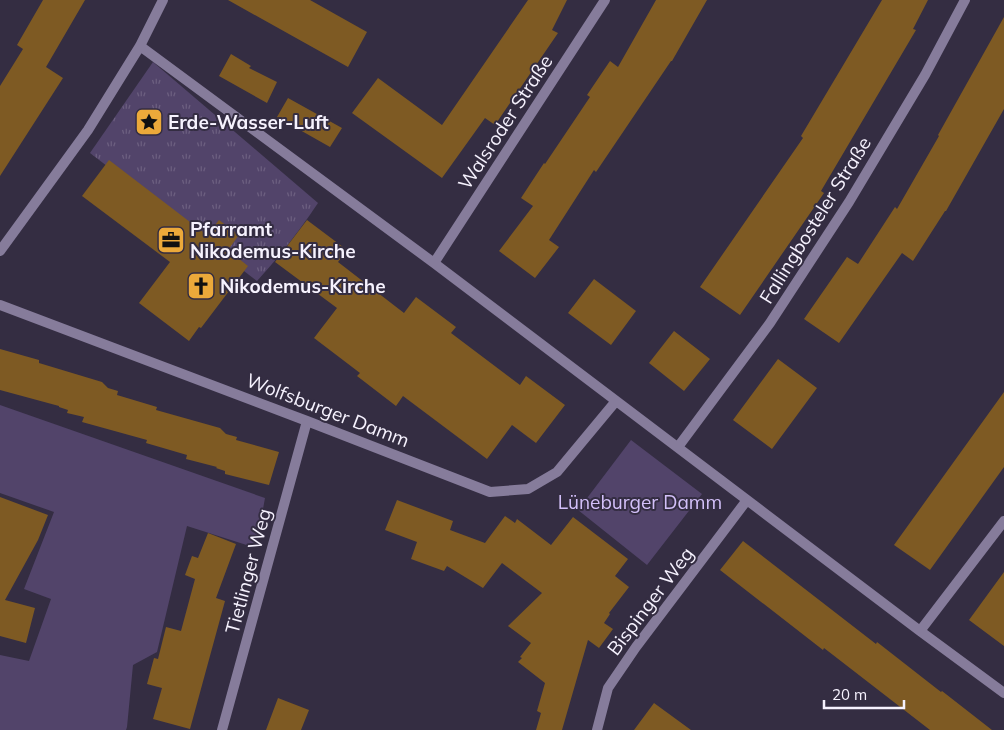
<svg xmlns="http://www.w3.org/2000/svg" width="1004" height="730" viewBox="0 0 1004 730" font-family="Mulish,sans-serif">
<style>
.grass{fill:url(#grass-tufts)}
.green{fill:#52446a}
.building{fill:#7e5a23}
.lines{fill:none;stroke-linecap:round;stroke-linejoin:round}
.street{stroke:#867c9b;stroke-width:10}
.labels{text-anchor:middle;stroke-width:4;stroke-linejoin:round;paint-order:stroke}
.poi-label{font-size:19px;font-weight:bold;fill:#f6f2fe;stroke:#342d42;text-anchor:start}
.street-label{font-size:19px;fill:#f6f2fe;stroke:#342d42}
.park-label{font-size:19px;fill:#d3c0f9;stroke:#342d42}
</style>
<defs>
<pattern id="grass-tufts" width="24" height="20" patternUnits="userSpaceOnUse" patternTransform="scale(1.25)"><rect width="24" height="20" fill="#52446a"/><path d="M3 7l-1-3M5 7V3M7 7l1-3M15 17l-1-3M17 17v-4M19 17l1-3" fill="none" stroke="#6c5f80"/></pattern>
</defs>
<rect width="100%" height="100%" fill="#342d42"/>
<path class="grass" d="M153 62 318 203C300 230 280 256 257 281L90 153Z"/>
<path class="green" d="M0 405 265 498 256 548 187 526 157 652 133 665 127 727 126 730H0V655L29 661 51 599 24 589 54 512 0 493Z
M631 440 702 494 647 565 578 510Z"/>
<path class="building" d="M43 0H85L46 67 63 78 0 176V86L23 49 17 45Z
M228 0H310L367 32 348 67Z
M528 0H567L552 30 558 33 495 125 485 118 442 178 352 113 378 78 442 125Z
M656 0H707L672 61H671L596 172 594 170 549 240 559 247 535 278 499 251 533 206 521 198 544 163 545 164 590 97 587 95 610 61 618 67Z
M882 0H928L913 29 916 30 821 191 824 193 740 315 700 287 803 138 801 136Z
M1004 17V109L946 211H945L913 261 902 253 839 343 804 319 847 257 858 264 895 207 897 209 939 136 938 135Z
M231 54 251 66 249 68 277 82 267 103 219 76Z
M288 98 342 128 330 147 277 117Z
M109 160 207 235 219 220 239 235 228 250 248 266 201 328 199 327 189 341 139 303 170 262 82 196Z
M307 220 347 250 338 262 404 313 416 297 456 327 451 333 520 385 526 376 565 405 536 443 512 425 487 459 403 396 396 406 357 376 360 373 314 338 337 308 275 262Z
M594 279 636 311 611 345 568 313Z
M674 331 710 359 684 391 649 363Z
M0 349 39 360V363L102 382 108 388 118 391 117 395 157 407 156 410 220 428 226 434 237 437 236 440 279 452 269 485 225 474V471L216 468 217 467 186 459 187 455 146 443 147 440 82 422 84 417 67 413 68 410 59 407V406L0 390Z
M778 359 817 388 772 449 733 420Z
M1004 392V467L930 570 894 545Z
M0 497 48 515 38 540 5 600 35 608 26 643 0 636Z
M397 500 453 521 450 530 485 543 505 516 515 523 517 519 551 545 573 517 628 559 615 576 629 587 609 613 610 614 604 623 613 629 599 648 588 640 562 730H536L541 713 537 711 545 683 518 662 522 658 520 657 531 643 508 626 542 593 502 563 483 588 447 566 444 571 411 559 417 542 385 530Z
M208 533 236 544 216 598 225 601 190 729 153 719 162 688 147 684 154 658 158 659 166 627 181 631 195 579 185 575 192 556 198 558Z
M743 541 876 644 877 642 941 692 942 691 992 730H930L824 648 823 650 720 570Z
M1004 572V646L969 620Z
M278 698 309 710 301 730H266Z
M654 703 691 730H634Z"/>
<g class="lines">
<path class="street" d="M140 46 434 263 920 631 1004 693
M0 251 88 130 140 46 163 0
M434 263 605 0
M0 305 307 421 490 492 528 489 557 472 616 401
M678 447 770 323 849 202 925 75 965 0
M920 631 1004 521
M222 730 307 421
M597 730 608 688 636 647 747 500"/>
</g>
<defs>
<g id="sight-square" transform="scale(1.4375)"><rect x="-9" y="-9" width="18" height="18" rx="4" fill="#eca93a" stroke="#342d42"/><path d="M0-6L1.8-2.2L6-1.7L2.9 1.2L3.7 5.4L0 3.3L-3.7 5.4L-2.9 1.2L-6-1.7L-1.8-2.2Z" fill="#111"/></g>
<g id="office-square" transform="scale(1.4375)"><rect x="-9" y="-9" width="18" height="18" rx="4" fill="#eca93a" stroke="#342d42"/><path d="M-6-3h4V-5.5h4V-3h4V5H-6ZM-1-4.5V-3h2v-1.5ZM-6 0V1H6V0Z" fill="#111"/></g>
<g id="church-square" transform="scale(1.4375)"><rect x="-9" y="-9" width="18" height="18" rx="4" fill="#eca93a" stroke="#342d42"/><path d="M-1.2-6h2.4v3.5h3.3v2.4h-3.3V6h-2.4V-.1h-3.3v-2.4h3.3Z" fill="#111"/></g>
</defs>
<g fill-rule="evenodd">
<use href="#sight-square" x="149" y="122"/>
<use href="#office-square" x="171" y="240"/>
<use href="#church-square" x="201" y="286"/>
</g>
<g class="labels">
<g class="poi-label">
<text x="168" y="129">Erde-Wasser-Luft</text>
<text x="190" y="236">Pfarramt<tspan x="190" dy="22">Nikodemus-Kirche</tspan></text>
<text x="220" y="293">Nikodemus-Kirche</text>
</g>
<g class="street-label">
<text transform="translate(505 122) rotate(-57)" y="7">Walsroder Straße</text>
<text transform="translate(815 220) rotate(-58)" y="7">Fallingbosteler Straße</text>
<text transform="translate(328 410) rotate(21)" y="7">Wolfsburger Damm</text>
<text transform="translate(248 571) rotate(-75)" y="7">Tietlinger Weg</text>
<text transform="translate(650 601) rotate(-53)" y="7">Bispinger Weg</text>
</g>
<g class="park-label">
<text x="640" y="509">Lüneburger Damm</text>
</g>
</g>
<path d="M824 700v8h80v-8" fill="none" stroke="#f6f2fe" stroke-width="2.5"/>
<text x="832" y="700" font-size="15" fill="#f6f2fe" stroke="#342d42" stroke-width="4" paint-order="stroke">20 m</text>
</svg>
